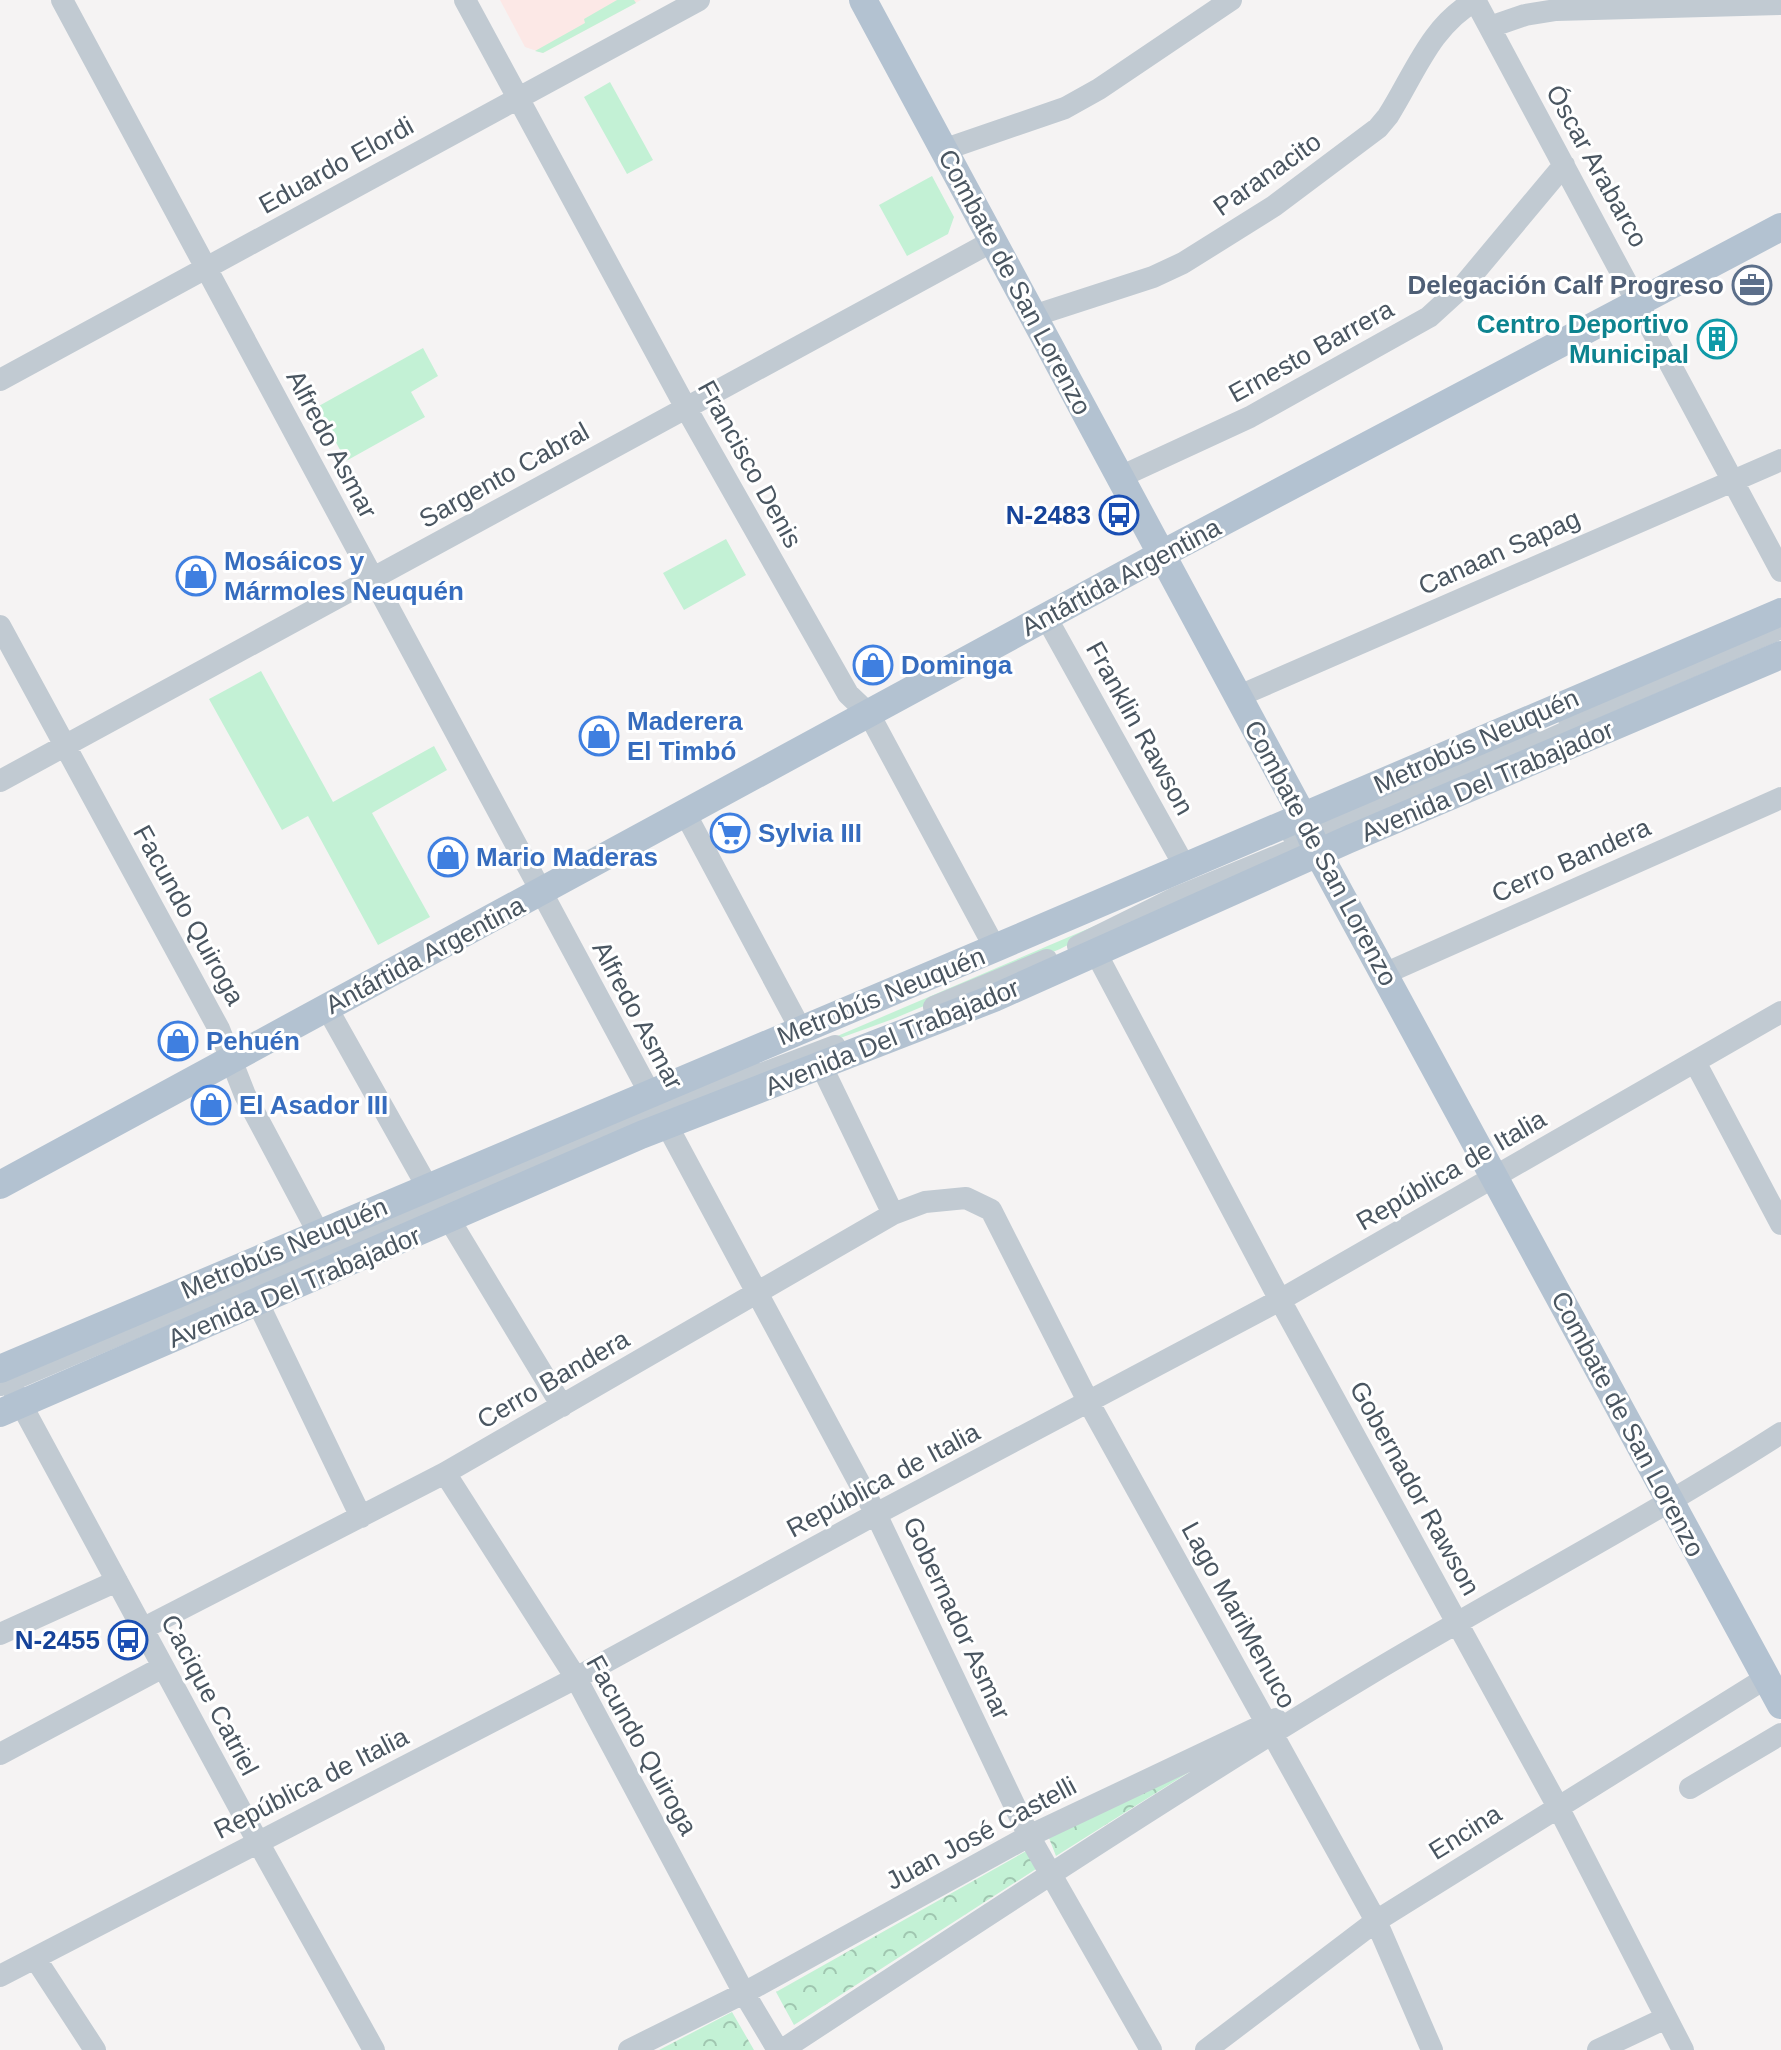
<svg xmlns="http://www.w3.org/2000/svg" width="1781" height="2050" viewBox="0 0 1781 2050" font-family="Helvetica,sans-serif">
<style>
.medical{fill:#fce8e6}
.green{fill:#c3f1d5}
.park{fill:url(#park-crowns)}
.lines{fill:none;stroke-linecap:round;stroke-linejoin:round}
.minor{stroke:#c1cad2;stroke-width:22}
.major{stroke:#b3c2d1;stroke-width:28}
.labels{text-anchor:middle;stroke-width:6;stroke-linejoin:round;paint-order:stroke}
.street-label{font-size:26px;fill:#4a5661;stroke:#fff}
.service-label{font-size:26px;font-weight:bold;fill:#4e5e75;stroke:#fff;text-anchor:end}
.culture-label{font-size:26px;font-weight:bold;fill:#0d838f;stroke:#fff;text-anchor:end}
.transit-label{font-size:26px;font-weight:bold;fill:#164399;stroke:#fff;text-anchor:end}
.shop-label{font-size:26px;font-weight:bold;fill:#366cbe;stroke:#fff;text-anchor:start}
</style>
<defs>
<pattern id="park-crowns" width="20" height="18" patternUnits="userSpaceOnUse" patternTransform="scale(2)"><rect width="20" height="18" fill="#c3f1d5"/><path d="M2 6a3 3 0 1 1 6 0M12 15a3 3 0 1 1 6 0" fill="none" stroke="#a0c6b0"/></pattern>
</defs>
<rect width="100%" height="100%" fill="#f5f3f3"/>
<path class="medical" d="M500 0H641L543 53 525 47Z"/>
<path class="green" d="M617 0H634L636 3 543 53 535 51 585 23 584 19Z
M610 82 653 160 627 174 584 97Z
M932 176 954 217 948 234 907 256 879 205Z
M423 348 438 376 411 392 425 417 346 461 317 407Z
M726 539 746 575 684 610 663 573Z
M261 671 333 802 434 746 447 770 372 813 430 917 378 945 308 816 282 830 209 699Z
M1160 898 1060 949 893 1019 793 1055Z"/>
<path class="park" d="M1213 1757 1056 1856 1049 1838Z
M1028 1850 1036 1869 794 2025 776 1992Z
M732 2012 754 2050H659Z"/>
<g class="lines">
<path class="minor" d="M62 0 876 1514 1029 1836 1151 2050
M465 0 686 408 848 694 869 714 995 948
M1475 0 1781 571
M1490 27 1525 15 1556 10 1781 4
M943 150 1065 108 1099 89 1231 0
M1033 316 1153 277 1183 263 1274 206 1378 128 1388 116C1414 75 1431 25 1475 1
M0 380 699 0
M1120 477 1250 417 1429 317 1463 286 1564 165
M1046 617 1185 867
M0 626 219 1029 245 1095 319 1234
M1239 696 1781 460
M1569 719 1781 628
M1518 754 1588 722
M0 781 993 241
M685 813 801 1030
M1294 838 1457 769 1530 735
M1078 946 1173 899 1309 843
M1096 953 1280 1300 1558 1807 1683 2050
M1384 974 1781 798
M934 1007 1047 960
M327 1008 428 1188
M1695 1062 1781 1224
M821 1065 893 1214
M748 1079 835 1046
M449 1219 562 1406
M258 1303 361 1517
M0 1385 749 1067
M14 1391 258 1842 374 2050
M445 1473 576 1678 744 1993 778 2050
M142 1629 445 1473 893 1214 925 1202 966 1198 991 1210 1089 1403 1376 1921 1432 2050
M0 1634 117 1581
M0 1754 163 1667
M1690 1788 1781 1734
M35 1958 95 2050
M0 1976 576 1678 876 1514 1280 1300 1781 1012
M629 2050 744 1993 1029 1836 1276 1719
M782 2050C976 1923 1170 1794 1368 1675 1505 1593 1647 1519 1781 1433
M1206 2050 1376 1921 1766 1678
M1598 2050 1666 2018"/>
<path class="major" d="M863 0 1302 815 1318 853 1781 1705
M0 1185 1162 554 1781 227
M0 1369 995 948 1781 612
M0 1413 641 1135 994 998 1347 840 1781 655"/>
</g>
<defs>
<g id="office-ring" transform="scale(2)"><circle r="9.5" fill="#fff" stroke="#5c6f8a" stroke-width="1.5"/><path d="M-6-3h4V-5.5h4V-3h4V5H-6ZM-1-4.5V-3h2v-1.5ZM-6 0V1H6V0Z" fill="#5c6f8a"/></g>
<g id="building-ring" transform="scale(2)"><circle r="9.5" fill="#fff" stroke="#0f9aa8" stroke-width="1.5"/><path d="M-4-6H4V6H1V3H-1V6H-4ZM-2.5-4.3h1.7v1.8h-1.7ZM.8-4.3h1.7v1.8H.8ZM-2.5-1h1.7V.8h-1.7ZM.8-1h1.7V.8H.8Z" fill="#0f9aa8"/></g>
<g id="bus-ring" transform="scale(2)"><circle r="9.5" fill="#fff" stroke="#1a4fb4" stroke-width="1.5"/><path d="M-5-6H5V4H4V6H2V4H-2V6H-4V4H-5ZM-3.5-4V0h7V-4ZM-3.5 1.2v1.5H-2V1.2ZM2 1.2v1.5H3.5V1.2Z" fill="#1a4fb4"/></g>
<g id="shop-ring" transform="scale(2)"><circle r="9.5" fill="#fff" stroke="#3f7fe0" stroke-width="1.5"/><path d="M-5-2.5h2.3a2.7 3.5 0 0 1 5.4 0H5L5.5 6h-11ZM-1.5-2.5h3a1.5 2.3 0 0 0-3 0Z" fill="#3f7fe0"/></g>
<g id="supermarket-ring" transform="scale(2)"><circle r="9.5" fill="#fff" stroke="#3f7fe0" stroke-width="1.5"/><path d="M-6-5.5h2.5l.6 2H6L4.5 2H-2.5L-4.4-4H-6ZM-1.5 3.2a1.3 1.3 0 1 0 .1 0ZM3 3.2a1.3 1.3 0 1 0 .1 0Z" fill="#3f7fe0"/></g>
</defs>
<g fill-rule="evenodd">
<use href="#office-ring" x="1752" y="285"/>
<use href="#building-ring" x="1717" y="339"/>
<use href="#bus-ring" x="1119" y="515"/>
<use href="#shop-ring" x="196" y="576"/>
<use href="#shop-ring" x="873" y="665"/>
<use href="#shop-ring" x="599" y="736"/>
<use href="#supermarket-ring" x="730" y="833"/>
<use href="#shop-ring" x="448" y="857"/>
<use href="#shop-ring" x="178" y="1041"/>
<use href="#shop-ring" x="211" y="1105"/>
<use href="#bus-ring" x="128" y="1640"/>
</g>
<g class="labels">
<g class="street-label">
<text transform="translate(336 165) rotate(-29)" y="9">Eduardo Elordi</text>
<text transform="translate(1597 166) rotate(61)" y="9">Óscar Arabarco</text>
<text transform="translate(1267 174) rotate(-35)" y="9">Paranacito</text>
<text transform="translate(1015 282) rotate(62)" y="9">Combate de San Lorenzo</text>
<text transform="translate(1311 351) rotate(-29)" y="9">Ernesto Barrera</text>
<text transform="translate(332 444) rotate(62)" y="9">Alfredo Asmar</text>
<text transform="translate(750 464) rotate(61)" y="9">Francisco Denis</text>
<text transform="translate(504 475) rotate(-29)" y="9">Sargento Cabral</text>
<text transform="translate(1499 552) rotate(-24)" y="9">Canaan Sapag</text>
<text transform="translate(1121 577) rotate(-28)" y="9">Antártida Argentina</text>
<text transform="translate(1140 728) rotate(61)" y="9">Franklin Rawson</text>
<text transform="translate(1476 741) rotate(-24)" y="9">Metrobús Neuquén</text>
<text transform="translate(1487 781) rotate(-23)" y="9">Avenida Del Trabajador</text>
<text transform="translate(1321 853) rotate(62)" y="9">Combate de San Lorenzo</text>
<text transform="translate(1571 860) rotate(-24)" y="9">Cerro Bandera</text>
<text transform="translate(189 915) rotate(61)" y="9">Facundo Quiroga</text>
<text transform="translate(425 955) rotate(-28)" y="9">Antártida Argentina</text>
<text transform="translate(881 996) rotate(-22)" y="9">Metrobús Neuquén</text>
<text transform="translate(638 1015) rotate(62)" y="9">Alfredo Asmar</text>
<text transform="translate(892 1037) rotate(-22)" y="9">Avenida Del Trabajador</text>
<text transform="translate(1451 1170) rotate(-30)" y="9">República de Italia</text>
<text transform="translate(284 1248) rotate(-23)" y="9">Metrobús Neuquén</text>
<text transform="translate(294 1287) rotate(-23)" y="9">Avenida Del Trabajador</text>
<text transform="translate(553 1379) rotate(-30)" y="9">Cerro Bandera</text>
<text transform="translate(1628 1424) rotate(62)" y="9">Combate de San Lorenzo</text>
<text transform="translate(883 1480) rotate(-28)" y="9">República de Italia</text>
<text transform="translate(1415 1488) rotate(61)" y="9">Gobernador Rawson</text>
<text transform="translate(1239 1615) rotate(61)" y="9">Lago MariMenuco</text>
<text transform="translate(957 1618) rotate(65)" y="9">Gobernador Asmar</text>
<text transform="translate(210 1695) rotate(62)" y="9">Cacique Catriel</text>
<text transform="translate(642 1745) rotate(61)" y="9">Facundo Quiroga</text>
<text transform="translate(311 1783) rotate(-27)" y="9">República de Italia</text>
<text transform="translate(1465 1832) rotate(-32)" y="9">Encina</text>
<text transform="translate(981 1833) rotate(-28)" y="9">Juan José Castelli</text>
</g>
<g class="service-label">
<text x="1724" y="294">Delegación Calf Progreso</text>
</g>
<g class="culture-label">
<text x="1689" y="333">Centro Deportivo<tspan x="1689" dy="30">Municipal</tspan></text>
</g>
<g class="transit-label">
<text x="1091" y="524">N-2483</text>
<text x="100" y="1649">N-2455</text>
</g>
<g class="shop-label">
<text x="224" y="570">Mosáicos y<tspan x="224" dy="30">Mármoles Neuquén</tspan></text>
<text x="901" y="674">Dominga</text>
<text x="627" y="730">Maderera<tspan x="627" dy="30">El Timbó</tspan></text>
<text x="758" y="842">Sylvia III</text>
<text x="476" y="866">Mario Maderas</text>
<text x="206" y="1050">Pehuén</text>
<text x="239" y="1114">El Asador III</text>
</g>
</g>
</svg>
